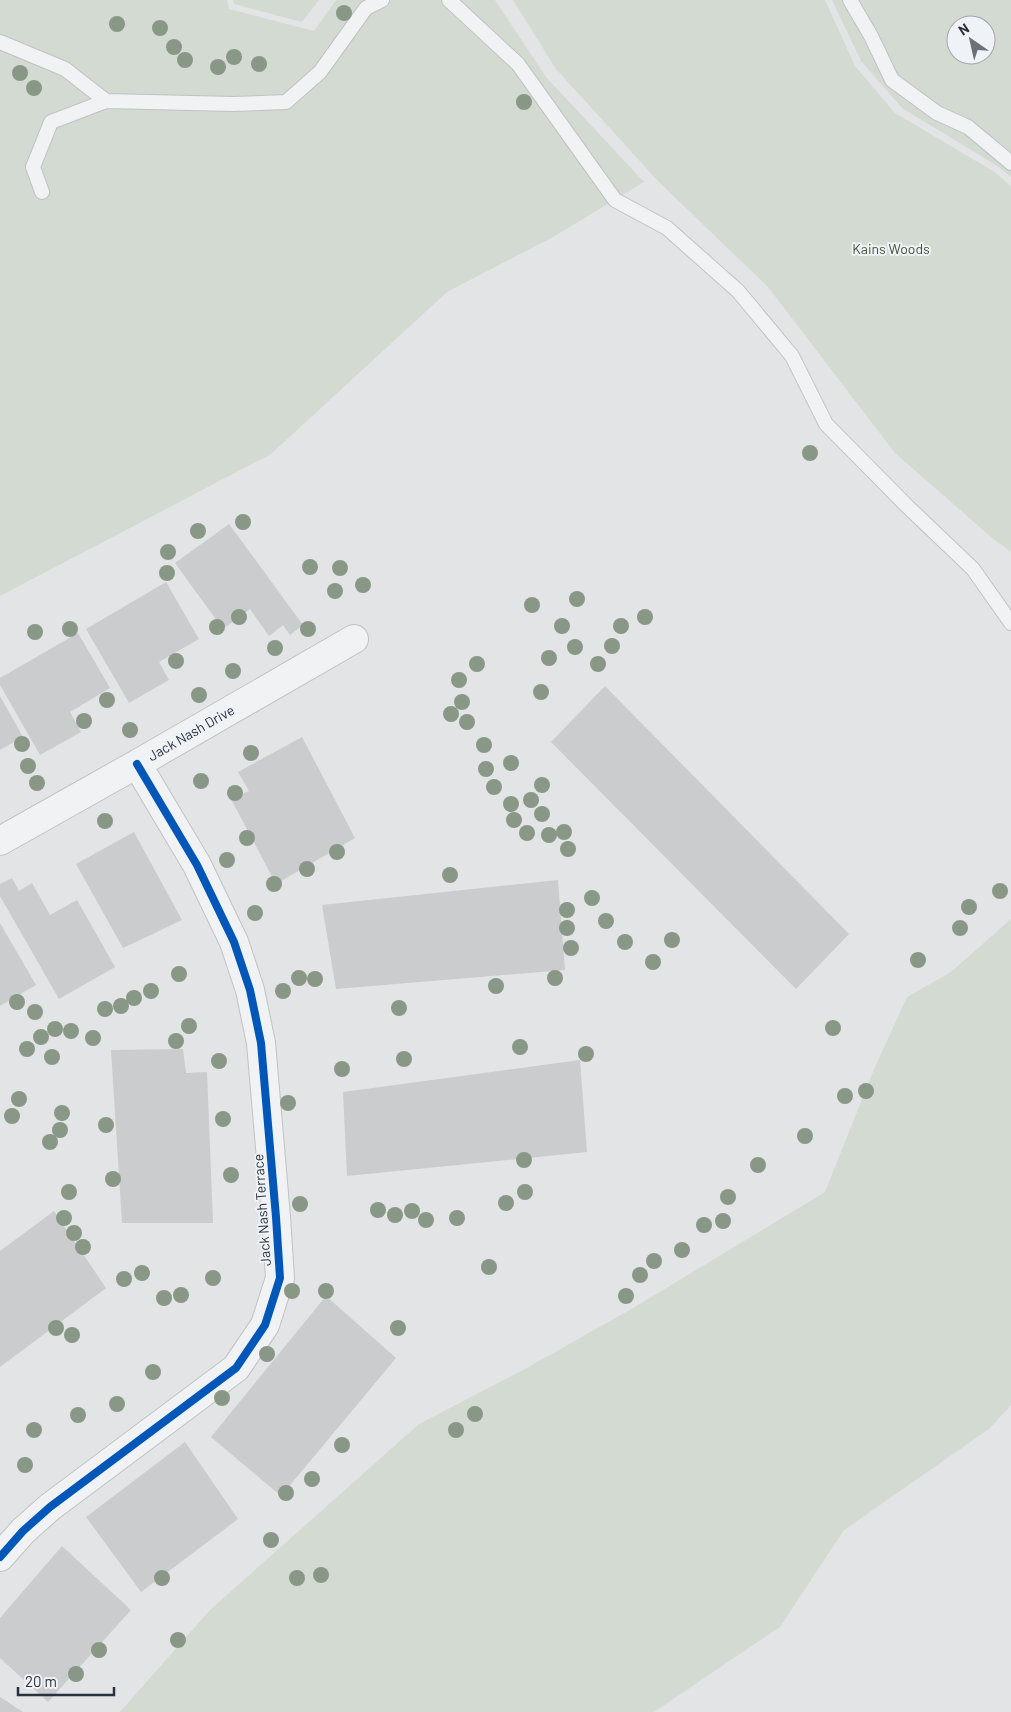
<svg xmlns="http://www.w3.org/2000/svg" width="1011" height="1712" viewBox="0 0 1011 1712" font-family="Barlow,sans-serif">
  <style>
    .green { fill: #d3dad2; fill-rule: evenodd }
    .building { fill: #caccce }
    .lines { fill: none; stroke-linecap: round; stroke-linejoin: round }
    .lane-casing { stroke: #c0c2c4; stroke-width: 16 }
    .street-casing { stroke: #c0c2c4; stroke-width: 30 }
    .lane { stroke: #f0f2f3; stroke-width: 14 }
    .street { stroke: #f0f2f3; stroke-width: 28 }
    .cycleway-casing { stroke: #eff2f6; stroke-width: 11 }
    .cycleway { stroke: #0057b8; stroke-width: 8 }
    .tree { fill: #899886 }
    .labels { text-anchor: middle; stroke-width: 4; stroke-linejoin: round; paint-order: stroke }
    .park-label { font-size: 14px; fill: #415937; stroke: #eff2f6 }
    .street-label { font-size: 14px; fill: #29333e; stroke: #eff2f6 }
  </style>
  <rect width="100%" height="100%" fill="#e2e4e6"/>
  <path class="green" d="M0 0H227L229 9 314 31 336 0H495L546 77 644 182 553 237 447 292 271 454 0 596Z
    M233 0H319L302 22 234 4Z
    M513 0H825L855 66 895 113 993 171 1011 186V552L990 536 895 453 768 287 658 181 556 69Z
    M832 0H1011V177L999 167 902 108 861 61ZM956 25H986V55H956Z
    M1011 919V1405L989 1429 844 1530 780 1627 654 1712H120L210 1610 419 1424 525 1369 635 1307 825 1192 875 1067 907 997 951 972Z"/>
  <path class="building" d="M229 524 303 625 290 635 283 625 269 636 250 609 223 629 175 563Z
    M166 582 199 639 159 662 169 680 129 703 86 629Z
    M78 633 110 688 70 712 81 732 40 755 0 685V678Z
    M605 686 849 934 796 989 551 742Z
    M0 696 23 737 0 750Z
    M302 737 355 838 276 884 231 799 249 791 238 772Z
    M134 832 182 920 123 948 76 864Z
    M12 878 19 891 32 883 50 915 77 900 115 967 59 999 0 896V884Z
    M558 880 565 970 336 989 322 905Z
    M0 923 36 985 0 1006Z
    M183 1049 186 1073 207 1072 213 1223H122L111 1050Z
    M580 1060 587 1152 347 1176 343 1092Z
    M54 1211 106 1288 0 1367V1251Z
    M326 1296 396 1358 281 1496 211 1437Z
    M185 1442 238 1519 141 1592 86 1517Z
    M62 1546 131 1610 48 1702 0 1658V1618Z
    M0 1697 23 1712H0Z"/>
  <g class="lines">
    <defs>
      <path id="lane" d="M449 0 518 64 615 200 667 228 738 291 792 356 826 424 907 506 973 569 1011 623
        M850 0 871 36 892 80 937 113 968 127 1011 163
        M0 42 65 69 106 101
        M42 192 33 167 51 122 106 101 233 104 286 102 320 72 366 8 382 0"/>
      <path id="street" d="M0 841 137 764 354 639
        M0 1557 23 1531 50 1507 236 1368 265 1325 280 1278 276 1217 261 1043 250 990 234 942 197 865 137 764"/>
    </defs>
    <use href="#lane" class="lane-casing"/>
    <use href="#street" class="street-casing"/>
    <use href="#lane" class="lane"/>
    <use href="#street" class="street"/>
    <defs>
      <path id="cycleway" d="M0 1557 23 1531 50 1507 236 1368 265 1325 280 1278 276 1217 261 1043 250 990 234 942 197 865 137 764"/>
    </defs>
    <use href="#cycleway" class="cycleway-casing"/>
    <use href="#cycleway" class="cycleway"/>
  </g>
  <g class="tree">
    <circle cx="344" cy="13" r="8"/>
    <circle cx="117" cy="24" r="8"/>
    <circle cx="160" cy="28" r="8"/>
    <circle cx="174" cy="47" r="8"/>
    <circle cx="234" cy="57" r="8"/>
    <circle cx="185" cy="60" r="8"/>
    <circle cx="259" cy="64" r="8"/>
    <circle cx="218" cy="67" r="8"/>
    <circle cx="20" cy="73" r="8"/>
    <circle cx="34" cy="88" r="8"/>
    <circle cx="524" cy="102" r="8"/>
    <circle cx="810" cy="453" r="8"/>
    <circle cx="243" cy="522" r="8"/>
    <circle cx="198" cy="531" r="8"/>
    <circle cx="168" cy="552" r="8"/>
    <circle cx="310" cy="567" r="8"/>
    <circle cx="340" cy="568" r="8"/>
    <circle cx="167" cy="573" r="8"/>
    <circle cx="363" cy="585" r="8"/>
    <circle cx="335" cy="591" r="8"/>
    <circle cx="577" cy="599" r="8"/>
    <circle cx="532" cy="605" r="8"/>
    <circle cx="239" cy="617" r="8"/>
    <circle cx="645" cy="617" r="8"/>
    <circle cx="562" cy="626" r="8"/>
    <circle cx="621" cy="626" r="8"/>
    <circle cx="217" cy="627" r="8"/>
    <circle cx="70" cy="629" r="8"/>
    <circle cx="308" cy="629" r="8"/>
    <circle cx="35" cy="632" r="8"/>
    <circle cx="612" cy="646" r="8"/>
    <circle cx="575" cy="647" r="8"/>
    <circle cx="275" cy="648" r="8"/>
    <circle cx="549" cy="658" r="8"/>
    <circle cx="176" cy="661" r="8"/>
    <circle cx="477" cy="664" r="8"/>
    <circle cx="598" cy="664" r="8"/>
    <circle cx="233" cy="671" r="8"/>
    <circle cx="459" cy="680" r="8"/>
    <circle cx="541" cy="692" r="8"/>
    <circle cx="199" cy="695" r="8"/>
    <circle cx="107" cy="700" r="8"/>
    <circle cx="462" cy="702" r="8"/>
    <circle cx="451" cy="714" r="8"/>
    <circle cx="84" cy="721" r="8"/>
    <circle cx="467" cy="722" r="8"/>
    <circle cx="130" cy="730" r="8"/>
    <circle cx="22" cy="744" r="8"/>
    <circle cx="484" cy="745" r="8"/>
    <circle cx="251" cy="753" r="8"/>
    <circle cx="511" cy="763" r="8"/>
    <circle cx="28" cy="766" r="8"/>
    <circle cx="486" cy="769" r="8"/>
    <circle cx="201" cy="781" r="8"/>
    <circle cx="37" cy="783" r="8"/>
    <circle cx="542" cy="785" r="8"/>
    <circle cx="494" cy="787" r="8"/>
    <circle cx="235" cy="793" r="8"/>
    <circle cx="531" cy="800" r="8"/>
    <circle cx="511" cy="804" r="8"/>
    <circle cx="542" cy="814" r="8"/>
    <circle cx="514" cy="820" r="8"/>
    <circle cx="105" cy="821" r="8"/>
    <circle cx="564" cy="832" r="8"/>
    <circle cx="527" cy="833" r="8"/>
    <circle cx="549" cy="835" r="8"/>
    <circle cx="247" cy="838" r="8"/>
    <circle cx="568" cy="849" r="8"/>
    <circle cx="337" cy="852" r="8"/>
    <circle cx="227" cy="860" r="8"/>
    <circle cx="307" cy="869" r="8"/>
    <circle cx="450" cy="875" r="8"/>
    <circle cx="274" cy="884" r="8"/>
    <circle cx="1000" cy="891" r="8"/>
    <circle cx="592" cy="898" r="8"/>
    <circle cx="969" cy="907" r="8"/>
    <circle cx="567" cy="910" r="8"/>
    <circle cx="255" cy="913" r="8"/>
    <circle cx="606" cy="921" r="8"/>
    <circle cx="567" cy="928" r="8"/>
    <circle cx="960" cy="928" r="8"/>
    <circle cx="672" cy="940" r="8"/>
    <circle cx="625" cy="942" r="8"/>
    <circle cx="571" cy="948" r="8"/>
    <circle cx="918" cy="960" r="8"/>
    <circle cx="653" cy="962" r="8"/>
    <circle cx="179" cy="974" r="8"/>
    <circle cx="299" cy="978" r="8"/>
    <circle cx="555" cy="978" r="8"/>
    <circle cx="315" cy="979" r="8"/>
    <circle cx="496" cy="986" r="8"/>
    <circle cx="151" cy="991" r="8"/>
    <circle cx="283" cy="991" r="8"/>
    <circle cx="134" cy="998" r="8"/>
    <circle cx="17" cy="1002" r="8"/>
    <circle cx="121" cy="1006" r="8"/>
    <circle cx="399" cy="1008" r="8"/>
    <circle cx="105" cy="1009" r="8"/>
    <circle cx="35" cy="1012" r="8"/>
    <circle cx="189" cy="1026" r="8"/>
    <circle cx="833" cy="1028" r="8"/>
    <circle cx="55" cy="1029" r="8"/>
    <circle cx="71" cy="1031" r="8"/>
    <circle cx="41" cy="1037" r="8"/>
    <circle cx="93" cy="1038" r="8"/>
    <circle cx="176" cy="1041" r="8"/>
    <circle cx="520" cy="1047" r="8"/>
    <circle cx="27" cy="1049" r="8"/>
    <circle cx="586" cy="1054" r="8"/>
    <circle cx="52" cy="1057" r="8"/>
    <circle cx="404" cy="1059" r="8"/>
    <circle cx="219" cy="1061" r="8"/>
    <circle cx="342" cy="1069" r="8"/>
    <circle cx="866" cy="1091" r="8"/>
    <circle cx="845" cy="1096" r="8"/>
    <circle cx="19" cy="1099" r="8"/>
    <circle cx="288" cy="1103" r="8"/>
    <circle cx="62" cy="1113" r="8"/>
    <circle cx="12" cy="1116" r="8"/>
    <circle cx="223" cy="1119" r="8"/>
    <circle cx="106" cy="1125" r="8"/>
    <circle cx="60" cy="1130" r="8"/>
    <circle cx="805" cy="1136" r="8"/>
    <circle cx="50" cy="1142" r="8"/>
    <circle cx="524" cy="1160" r="8"/>
    <circle cx="758" cy="1165" r="8"/>
    <circle cx="231" cy="1175" r="8"/>
    <circle cx="113" cy="1179" r="8"/>
    <circle cx="69" cy="1192" r="8"/>
    <circle cx="525" cy="1192" r="8"/>
    <circle cx="728" cy="1197" r="8"/>
    <circle cx="506" cy="1203" r="8"/>
    <circle cx="300" cy="1204" r="8"/>
    <circle cx="378" cy="1210" r="8"/>
    <circle cx="412" cy="1211" r="8"/>
    <circle cx="395" cy="1215" r="8"/>
    <circle cx="64" cy="1218" r="8"/>
    <circle cx="457" cy="1218" r="8"/>
    <circle cx="426" cy="1220" r="8"/>
    <circle cx="723" cy="1221" r="8"/>
    <circle cx="704" cy="1225" r="8"/>
    <circle cx="74" cy="1233" r="8"/>
    <circle cx="83" cy="1247" r="8"/>
    <circle cx="682" cy="1250" r="8"/>
    <circle cx="654" cy="1261" r="8"/>
    <circle cx="489" cy="1267" r="8"/>
    <circle cx="142" cy="1273" r="8"/>
    <circle cx="640" cy="1275" r="8"/>
    <circle cx="213" cy="1278" r="8"/>
    <circle cx="124" cy="1279" r="8"/>
    <circle cx="292" cy="1291" r="8"/>
    <circle cx="326" cy="1291" r="8"/>
    <circle cx="181" cy="1295" r="8"/>
    <circle cx="626" cy="1296" r="8"/>
    <circle cx="164" cy="1298" r="8"/>
    <circle cx="56" cy="1328" r="8"/>
    <circle cx="398" cy="1328" r="8"/>
    <circle cx="72" cy="1335" r="8"/>
    <circle cx="267" cy="1354" r="8"/>
    <circle cx="153" cy="1372" r="8"/>
    <circle cx="222" cy="1398" r="8"/>
    <circle cx="117" cy="1404" r="8"/>
    <circle cx="475" cy="1414" r="8"/>
    <circle cx="78" cy="1415" r="8"/>
    <circle cx="34" cy="1430" r="8"/>
    <circle cx="456" cy="1430" r="8"/>
    <circle cx="342" cy="1445" r="8"/>
    <circle cx="25" cy="1465" r="8"/>
    <circle cx="312" cy="1479" r="8"/>
    <circle cx="286" cy="1493" r="8"/>
    <circle cx="271" cy="1540" r="8"/>
    <circle cx="321" cy="1575" r="8"/>
    <circle cx="162" cy="1578" r="8"/>
    <circle cx="297" cy="1578" r="8"/>
    <circle cx="178" cy="1640" r="8"/>
    <circle cx="99" cy="1650" r="8"/>
    <circle cx="76" cy="1674" r="8"/>
  </g>
  <g class="labels">
    <g class="park-label">
      <text x="891" y="254">Kains Woods</text>
    </g>
    <g class="street-label">
      <text transform="translate(191 733) rotate(-30)" y="5">Jack Nash Drive</text>
      <text transform="translate(262 1210) rotate(-94)" y="5">Jack Nash Terrace</text>
    </g>
  </g>
  <g transform="translate(971 40) rotate(326)"><circle r="24" fill="#eff2f6" stroke="#a0a6ac"/>
  <path d="M0-4L9 19L0 12L-9 19Z" fill="#6a7179"/>
  <text y="-8" font-size="14" font-weight="bold" text-anchor="middle" fill="#29333e">N</text>
  </g>
  <path d="M18 1687v8h96v-8" fill="none" stroke="#29333e" stroke-width="2.5"/>
  <text x="25" y="1687" font-size="15" fill="#29333e" stroke="#eff2f6" stroke-width="4" paint-order="stroke">20 m</text>
</svg>
